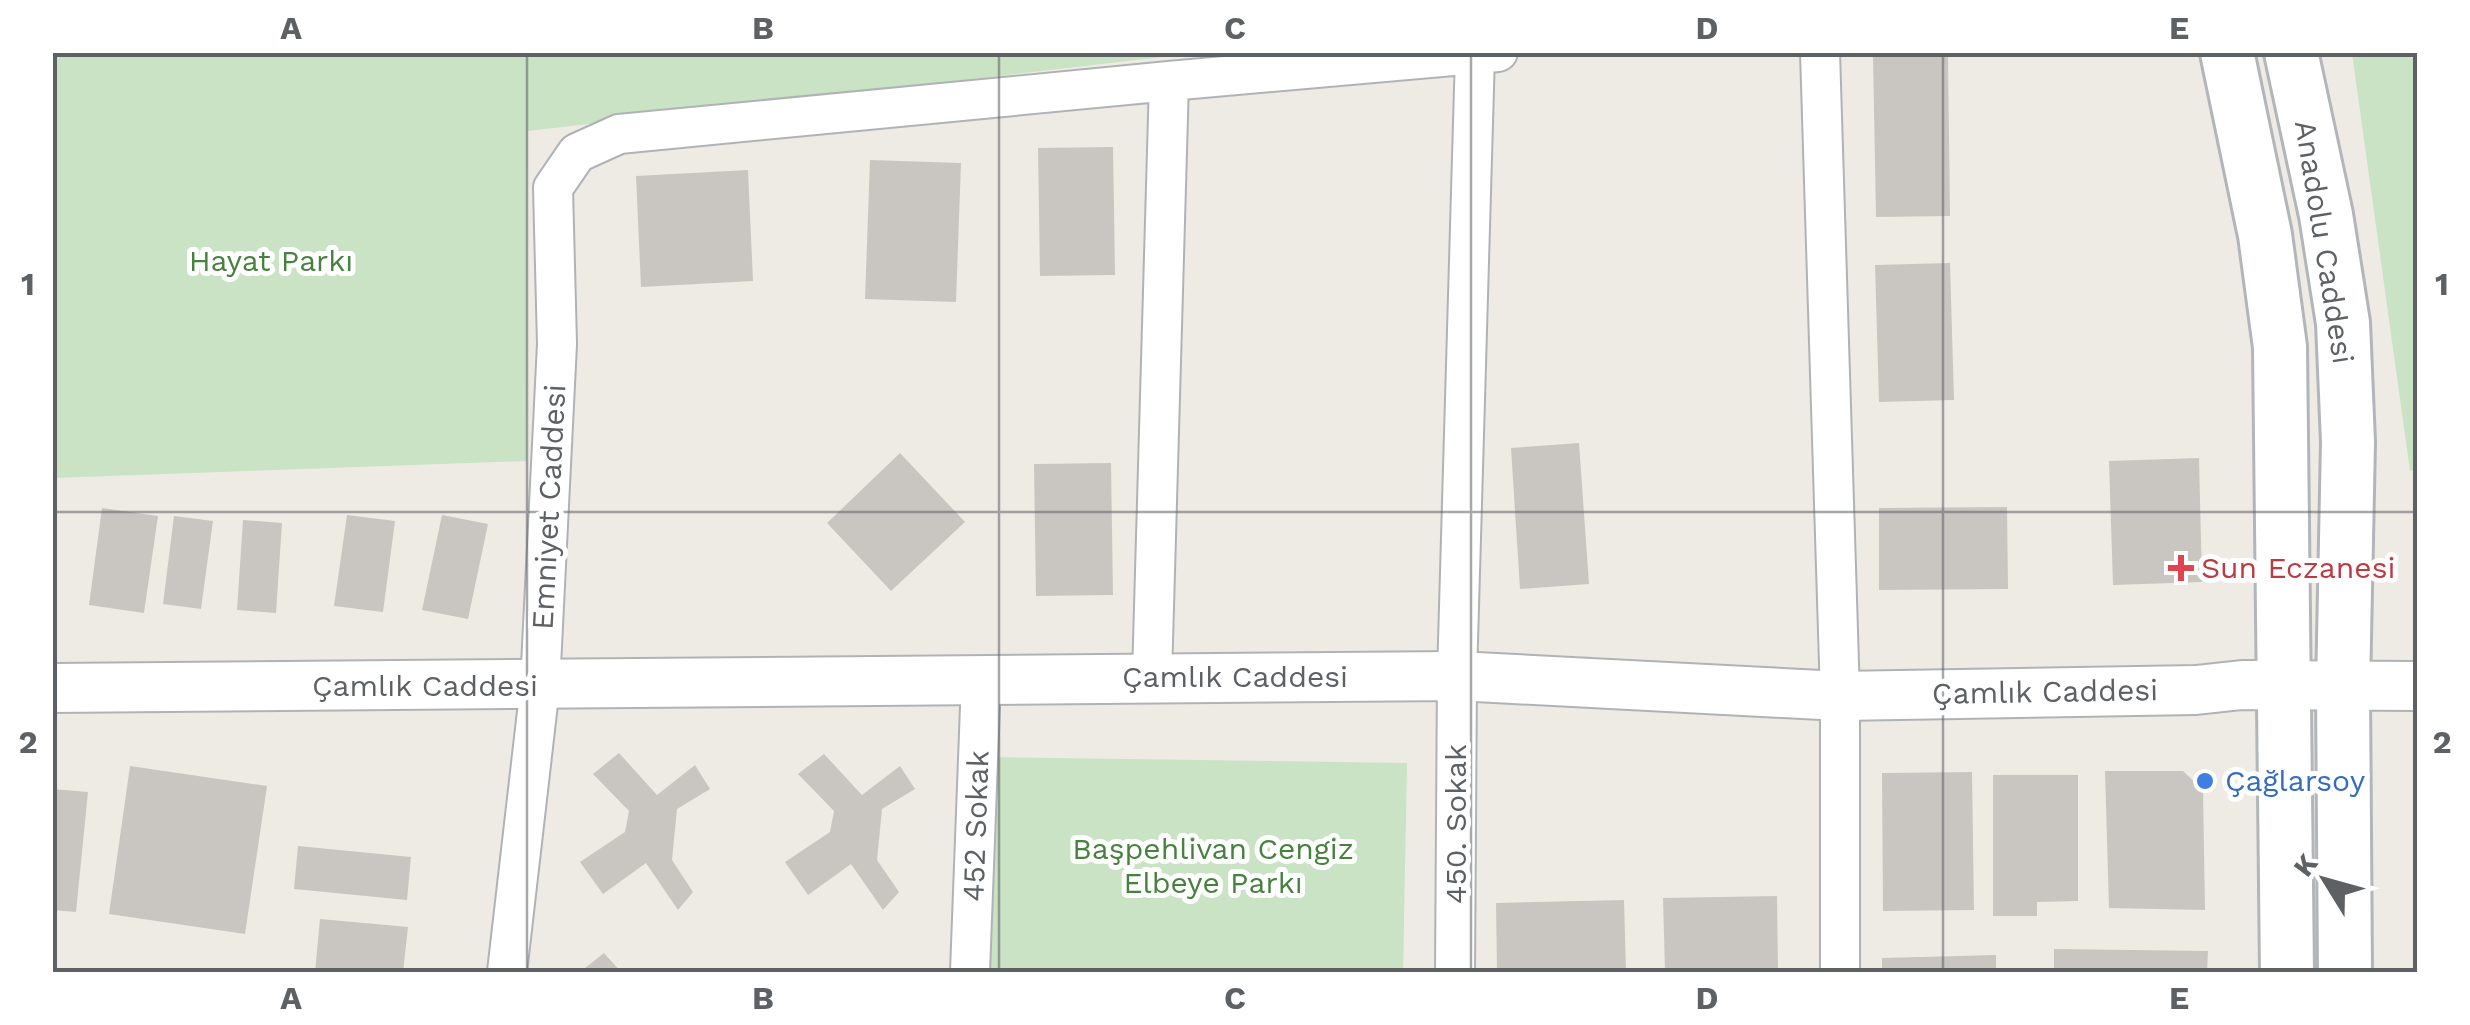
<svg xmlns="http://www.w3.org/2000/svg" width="2470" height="1025" viewBox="0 0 2470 1025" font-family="'Work Sans',sans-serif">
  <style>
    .green { fill: #c9e3c4 }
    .building { fill: #c9c6c2 }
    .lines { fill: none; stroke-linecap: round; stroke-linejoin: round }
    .minor-casing { stroke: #b0b3b6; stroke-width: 42 }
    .tertiary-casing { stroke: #b0b3b6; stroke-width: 52 }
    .secondary-casing { stroke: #b2b5b9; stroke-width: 58 }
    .minor { stroke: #fff; stroke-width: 38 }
    .tertiary { stroke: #fff; stroke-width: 48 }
    .secondary { stroke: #fff; stroke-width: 52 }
    .grid { fill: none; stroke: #5d6164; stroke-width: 2.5; stroke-opacity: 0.55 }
    .health-dot { fill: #e0444e; stroke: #fff; stroke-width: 4 }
    .shop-dot { fill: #3f7fe0; stroke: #fff; stroke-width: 4 }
    .labels { text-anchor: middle; stroke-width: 10; stroke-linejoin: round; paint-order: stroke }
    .street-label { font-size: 30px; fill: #5d6164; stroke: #fff }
    .park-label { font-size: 30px; fill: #46823e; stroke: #fff }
    .health-label { font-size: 30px; fill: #be3a42; stroke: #fff; text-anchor: start }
    .shop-label { font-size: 30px; fill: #366cbe; stroke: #fff; text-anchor: start }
    .neatline { fill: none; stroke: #5d6164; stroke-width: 4 }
    .grid-label { font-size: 32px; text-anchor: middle; font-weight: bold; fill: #5d6164 }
  </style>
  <rect width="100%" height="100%" fill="#eeebe5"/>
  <path class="green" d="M52 53H1196L528 131 527 461 53 478Z
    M2352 53H2417L2418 469 2410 471Z
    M987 757 1407 763 1403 972H983Z"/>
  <path class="building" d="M1948 56 1950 216 1876 217 1873 57Z
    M1113 147 1115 275 1040 276 1038 148Z
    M870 160 961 163 956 302 865 299Z
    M748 170 753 281 641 287 636 176Z
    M1950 263 1954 400 1879 402 1875 265Z
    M1579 443 1589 584 1520 589 1511 448Z
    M900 453 965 522 891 591 827 523Z
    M2199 458 2202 582 2113 585 2109 461Z
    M1111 463 1113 595 1036 596 1034 464Z
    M2007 507 2008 589 1879 590V508Z
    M102 508 158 516 144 613 89 605Z
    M347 515 395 521 383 612 334 606Z
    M442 515 488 524 468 619 422 610Z
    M174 516 213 521 201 609 163 604Z
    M243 520 282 523 276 613 237 610Z
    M619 753 657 795 695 765 710 789 677 809 672 860 693 892 678 910 646 863 603 894 580 862 625 832 629 811 593 774Z
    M824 754 862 795 900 766 915 789 882 809 877 860 899 892 883 910 851 864 808 895 785 862 830 832 834 811 798 774Z
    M130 766 267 786 245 934 109 914Z
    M2105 771H2183L2203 790 2205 910 2109 908Z
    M1972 772 1974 910 1883 911 1882 773Z
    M1993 775H2078V901L2037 902V916H1993Z
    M52 789 88 792 76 912 52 910Z
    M298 846 411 857 407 900 294 889Z
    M1777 896 1778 972H1665L1663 898Z
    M1624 900 1626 972H1497L1496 903Z
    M320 919 408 927 403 972H315Z
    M2054 949 2208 951 2207 972H2054Z
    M604 953 621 972H580Z
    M1996 955V972H1882V958Z"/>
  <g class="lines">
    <defs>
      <path id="minor" d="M1820 52 1840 696V972
        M1152 677 1169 81
        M507 972 540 686 557 344 553 188 577 153 619 134 1169 81 1498 52
        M970 972 981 680
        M1455 972 1457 676 1475 54"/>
      <path id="tertiary" d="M52 688 1457 676 1840 696 2196 690 2242 685 2418 686"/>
      <path id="secondary" d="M2227 52 2265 235 2280 347 2287 972
        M2291 52 2326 215 2343 323 2348 442 2343 688 2345 972"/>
    </defs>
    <use href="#minor" class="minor-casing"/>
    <use href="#tertiary" class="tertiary-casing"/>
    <use href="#secondary" class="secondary-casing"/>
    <use href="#minor" class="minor"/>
    <use href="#tertiary" class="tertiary"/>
    <use href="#secondary" class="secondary"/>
  </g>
  <path class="grid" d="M527 52V972M999 52V972M1471 52V972M1943 52V972M52 512H2418"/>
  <path class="health-dot" d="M2176 553h10v10h10v10h-10v10h-10v-10h-10v-10h10z"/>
  <circle class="shop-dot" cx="2205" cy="781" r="10"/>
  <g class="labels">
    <g class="street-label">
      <text transform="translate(2324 242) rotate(81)" y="10">Anadolu Caddesi</text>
      <text transform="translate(549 507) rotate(-87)" y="10">Emniyet Caddesi</text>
      <text x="1235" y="687">Çamlık Caddesi</text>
      <text x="425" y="696">Çamlık Caddesi</text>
      <text transform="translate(2045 692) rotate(-1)" y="10">Çamlık Caddesi</text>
      <text transform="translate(1456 824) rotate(-90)" y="10">450. Sokak</text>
      <text transform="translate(976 826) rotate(-88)" y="10">452 Sokak</text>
    </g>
    <g class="park-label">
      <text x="271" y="271">Hayat Parkı</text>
      <text x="1213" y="859">Başpehlivan Cengiz<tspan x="1213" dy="34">Elbeye Parkı</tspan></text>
    </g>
    <g class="health-label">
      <text x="2201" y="578">Sun Eczanesi</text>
    </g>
    <g class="shop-label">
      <text x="2225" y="791">Çağlarsoy</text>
    </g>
  </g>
  <rect width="2470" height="1025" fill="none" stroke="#ffffff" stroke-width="110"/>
  <g transform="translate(2325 880) rotate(307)" stroke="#ffffff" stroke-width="8" paint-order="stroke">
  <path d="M0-8L18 38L0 25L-18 38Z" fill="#5d6164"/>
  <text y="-15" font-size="28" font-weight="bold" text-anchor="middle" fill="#5d6164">K</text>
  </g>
  <rect x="55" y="55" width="2360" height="915" class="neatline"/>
  <g class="grid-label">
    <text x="291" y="39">A</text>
    <text x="763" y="39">B</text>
    <text x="1235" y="39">C</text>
    <text x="1707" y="39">D</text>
    <text x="2179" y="39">E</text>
    <text x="28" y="295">1</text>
    <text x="2442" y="295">1</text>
    <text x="28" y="753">2</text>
    <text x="2442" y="753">2</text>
    <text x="291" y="1009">A</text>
    <text x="763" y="1009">B</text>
    <text x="1235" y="1009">C</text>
    <text x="1707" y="1009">D</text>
    <text x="2179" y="1009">E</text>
  </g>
</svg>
